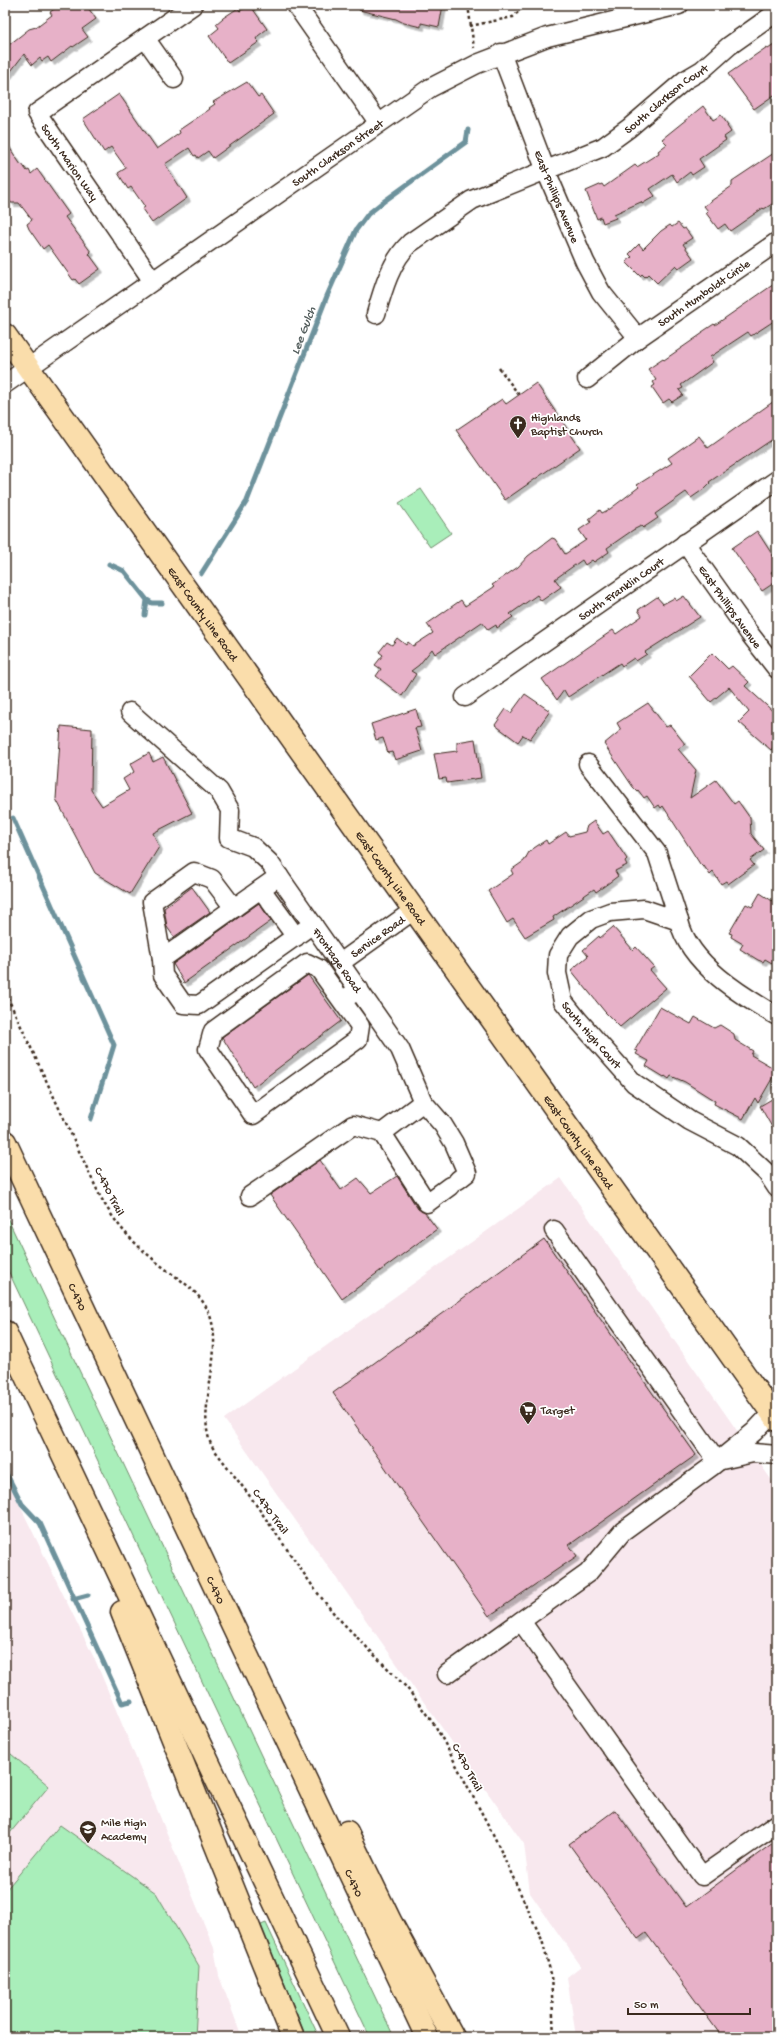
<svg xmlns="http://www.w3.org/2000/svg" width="782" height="2042" viewBox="0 0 782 2042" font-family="'Gochi Hand',sans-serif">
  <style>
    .built { fill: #f8e8ee }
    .green { fill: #a9eeba; stroke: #728c6c }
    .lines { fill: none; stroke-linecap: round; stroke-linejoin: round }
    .stream { stroke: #6d929c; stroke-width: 5 }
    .building { fill: #e7b1c8; stroke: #3b2a1e; filter: url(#shadow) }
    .minor-casing { stroke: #3b2a1e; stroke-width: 21 }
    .major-casing { stroke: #3b2a1e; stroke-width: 25 }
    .highway-casing { stroke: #3b2a1e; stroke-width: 25 }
    .path { stroke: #3b2a1e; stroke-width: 2.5; stroke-dasharray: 3 3; stroke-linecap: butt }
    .minor { stroke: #fff; stroke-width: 18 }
    .major { stroke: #faddab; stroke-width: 22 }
    .highway { stroke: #faddab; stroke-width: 22 }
    .labels { text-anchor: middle; stroke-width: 3.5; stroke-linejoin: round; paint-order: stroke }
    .street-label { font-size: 12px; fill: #3b2a1e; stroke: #fff }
    .poi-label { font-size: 12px; fill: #3b2a1e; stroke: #fff; text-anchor: start }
    .water-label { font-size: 13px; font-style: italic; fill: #545e5d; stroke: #fff }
  </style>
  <defs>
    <filter id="shadow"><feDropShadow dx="3.5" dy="3.5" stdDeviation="0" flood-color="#0004"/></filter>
  </defs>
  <rect width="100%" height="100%" fill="#fff"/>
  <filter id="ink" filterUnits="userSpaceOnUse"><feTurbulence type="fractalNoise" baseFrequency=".025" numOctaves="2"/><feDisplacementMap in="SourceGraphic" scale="8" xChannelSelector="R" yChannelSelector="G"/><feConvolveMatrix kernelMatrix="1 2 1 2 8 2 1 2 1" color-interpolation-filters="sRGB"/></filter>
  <g filter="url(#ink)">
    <path class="built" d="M561 1178 777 1488V2037H576L567 1977 581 1966 530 1893 524 1844 224 1419Z
      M5 1475 96 1662 129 1741 214 1948 219 1976 242 2037H5Z"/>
    <path class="green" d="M421 489 451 533 430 547 399 503Z
      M5 1213 394 2037H370L5 1264Z
      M5 1749 49 1786 5 1839Z
      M60 1825 156 1893 199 1966 195 2037H5V1891Z
      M266 1923 319 2037H306L261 1925Z"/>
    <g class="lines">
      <path class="stream" d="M109 564 124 571 147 600 152 603H162
        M201 574 247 501 327 296 356 230 368 214 383 202 466 142 468 130
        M145 615 147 600
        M13 818 114 1045 91 1119
        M5 1471 22 1504 40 1523 122 1703 131 1701
        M73 1599 88 1595"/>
    </g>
    <path class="building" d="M60 5H86L96 19 82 29 88 37 73 47 72 46 51 62 48 57 42 61 40 58 32 65 24 54 5 79V48L29 29 36 27 52 15 50 12Z
      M250 5 267 29 258 36 256 39 259 42 228 63 209 36 219 28 216 24 223 18 238 8 240 11Z
      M360 5H443L439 27 421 23V27L404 23 396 19 359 10Z
      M777 43V93L754 109 728 74 767 47 768 49Z
      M247 82 258 97 261 95 274 114 213 158 208 151 198 158 196 155 194 156 189 148 165 164 187 198 152 223 142 209 145 207 131 187 128 189 118 173 126 168 111 147 104 152 83 119 119 94 157 149 180 133 179 130 210 109 209 108 215 104 213 102Z
      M703 106 713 120 721 115 728 125 727 126 731 132 724 137 726 140 699 159 704 167 692 175 690 172 677 182 672 174 650 189 655 196 642 204 641 202 614 214 616 218 603 223 601 217 597 219 586 191 602 184 604 187 635 165 637 167 659 153 658 151 667 144 662 139Z
      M5 141 21 165 22 164 27 171 29 170 31 174 37 169 69 214 65 217 91 252 89 254 100 269 79 284 75 279 73 280 48 245 43 249 29 229 27 224 32 220 19 203H11L5 194Z
      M777 151V201L764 209 763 208 730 231 725 224 718 229 706 213 708 211 704 206 732 186V181Z
      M678 223 683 229 685 228 692 238 683 244 693 258 679 268 676 265 657 283 648 274 645 277 642 274 640 276 626 262 632 257 629 254 639 244 643 249 661 231 670 225 672 227Z
      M777 282V319L751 336 748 332 710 357 713 362 681 385 683 388 679 390 683 395 672 402 669 399 663 403 652 387 655 385 653 382 656 380 648 369 663 359 664 360 703 333 702 332 714 324 715 325Z
      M536 383 580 448 505 500 456 430 502 399 506 404Z
      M777 399V429L773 432 776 437 709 482 710 483 704 489 691 498 686 492 655 514 658 518 643 528 641 526 633 530 607 548 609 552 594 562 592 560 585 565 582 560 555 579 561 587 541 601 537 595 510 614 513 617 497 628 496 625 488 630 482 622 435 654 432 649 419 665 411 671 416 674 402 696 376 676 381 669 375 665 383 655 379 652 387 642 392 645 397 638 406 645 408 642 413 646 433 633 427 624 461 600 465 606 494 587 492 585 518 567 528 556 552 538 555 539 565 554 586 540 579 530 591 522 589 519 600 510 602 513 610 509 639 487 637 485 672 463 668 458 699 436 708 448Z
      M757 531 777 562V568L771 572 777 581 762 591 732 548Z
      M684 596 700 617 645 652 647 654 636 661 634 658 622 666 620 663 568 697 564 690 557 700 542 679 613 630 616 634 642 616 638 610 657 597 663 604 674 598 676 601Z
      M712 653 728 669 732 666 749 682 745 686 777 715V743L771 750 739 722 749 712 729 687 711 702 689 676Z
      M525 694 550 711 530 739 523 735 518 742 495 725 506 709 511 713Z
      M648 703 666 727 670 725 685 744 678 749 696 770 690 798 716 780 734 804 738 801 750 818 751 834 764 850 750 860 754 865 728 884 726 881 721 884 713 872 710 875 704 866 703 867 700 864 663 806 661 808 659 805 655 808 647 796 644 798 638 790 637 791 633 787 604 744 621 730 617 723Z
      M416 709 421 727 415 728 422 751 395 760 392 752 388 753 383 738 376 740 371 724Z
      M61 726 92 729 91 790 102 806 129 790 123 779 134 772 130 764 149 753 153 762 163 757 192 813 153 833 159 847 130 894 95 873 56 799Z
      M475 739 481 778 447 783 446 778 439 779 434 754 457 751V742Z
      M594 821 603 834 608 831 627 859 625 861 627 865 615 871 618 876 610 882 596 892 594 889 553 917 554 920 525 937 513 919 507 923 488 891 513 874 511 870 524 861 529 852 534 848 546 840 548 844 566 832 569 836 585 832 587 826Z
      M192 887 210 912 174 937 167 927 164 908Z
      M760 893 777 904V966L765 959 763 962 758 960 740 949 743 944 731 937 732 934 729 933 746 904 752 907Z
      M259 903 271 921 184 983 173 964Z
      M613 927 633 950 636 947 654 967 650 970 666 988 620 1027 605 1012 571 970 588 956 583 950 599 936 600 938Z
      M308 975 341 1021 253 1087 222 1037Z
      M660 1007 691 1024 695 1017 714 1028 720 1025 734 1034 735 1040 753 1051 751 1055 777 1070 758 1103 755 1098 743 1119 714 1104 715 1101 685 1082 671 1076 669 1079 665 1076 664 1077 646 1066 649 1061 636 1054 638 1051 635 1050Z
      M777 1096V1136L760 1106Z
      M320 1160 341 1190 358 1178 371 1193 397 1176 418 1209 425 1213 437 1229 342 1299 270 1195Z
      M544 1239 696 1455 569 1545 577 1556 489 1616 333 1393Z
      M615 1810 686 1907 777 1840V2037H722L646 1933 638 1939 569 1844Z"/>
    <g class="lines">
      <defs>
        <g id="minor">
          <path d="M296 5 378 122"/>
          <path d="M145 38 174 79"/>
          <path id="s1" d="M501 53 546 171 585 262 601 292 638 338 777 242"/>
          <path d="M152 280 37 113 193 5"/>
          <path id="s2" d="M376 314C383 289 391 261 410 243L472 200 603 147 629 128 685 80 702 70 729 46 777 12"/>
          <path d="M587 379 638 338"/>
          <path id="s3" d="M5 384 430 88 477 64 547 37 679 5"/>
          <path id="s4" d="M685 543 749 633 777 669"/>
          <path id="s5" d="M465 697 777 480"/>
          <path id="s6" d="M130 712 219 791 230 810 229 838 253 847 269 862 400 1049 423 1102 443 1125 454 1143 467 1173 458 1180"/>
          <path d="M588 764 657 853 679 921"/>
          <path d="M279 876 162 959 163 975 183 1004 199 1005 313 924"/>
          <path d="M261 889 296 937"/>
          <path d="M162 959 152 902 194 872 212 879 234 908"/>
          <path id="s7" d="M340 963 414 910"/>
          <path d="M342 1001 360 1026 358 1039 253 1115 208 1049 213 1031 307 963 319 969 342 1001 359 989"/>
          <path id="s8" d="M777 1016C742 996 689 964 679 921L644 909 610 912 591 919 570 936 558 955 557 973 563 1001 579 1021 634 1083 690 1121 738 1146 767 1173 777 1188"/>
          <path d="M382 1133 423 1102"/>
          <path d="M250 1196 353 1125 382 1133 427 1203 450 1186"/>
          <path d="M554 1230 717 1461 753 1453 777 1455"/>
          <path d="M521 1621 702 1876 777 1824"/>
          <path d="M447 1674 588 1573 623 1531 711 1467 754 1432 772 1413"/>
        </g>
        <g id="major">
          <path id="s9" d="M5 335 777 1420"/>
        </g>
        <g id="highway">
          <path id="s10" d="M5 1142 427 2037"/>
          <path d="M5 1332 338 2037"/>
          <path d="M122 1612 293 2037"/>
          <path d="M347 1832 390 1921 453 2037"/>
        </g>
      </defs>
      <use href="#minor" class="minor-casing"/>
      <use href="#major" class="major-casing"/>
      <use href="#highway" class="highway-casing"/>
      <path class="path" d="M468 5 474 48
        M470 26 513 17 525 5
        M499 368 519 395
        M5 992 99 1194C114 1222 129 1239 153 1259 173 1277 198 1287 209 1313 226 1354 193 1414 213 1448L252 1499 316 1591 336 1616 407 1688 436 1727 494 1836 542 1940 551 1974 554 2037"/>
      <use href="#minor" class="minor"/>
      <use href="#major" class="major"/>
      <use href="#highway" class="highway"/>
    </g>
  </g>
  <defs>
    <symbol id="church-pin" viewBox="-11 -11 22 30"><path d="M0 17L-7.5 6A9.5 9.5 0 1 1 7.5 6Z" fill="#3b2a1e" stroke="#fff"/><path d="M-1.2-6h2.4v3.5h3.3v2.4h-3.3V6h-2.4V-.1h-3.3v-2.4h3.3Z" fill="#fff"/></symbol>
    <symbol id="supermarket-pin" viewBox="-11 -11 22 30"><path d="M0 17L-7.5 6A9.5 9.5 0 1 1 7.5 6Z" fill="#3b2a1e" stroke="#fff"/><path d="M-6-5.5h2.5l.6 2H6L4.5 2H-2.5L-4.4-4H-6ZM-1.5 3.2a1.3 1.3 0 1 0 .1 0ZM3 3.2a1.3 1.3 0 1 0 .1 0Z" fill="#fff"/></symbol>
    <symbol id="school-pin" viewBox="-11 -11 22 30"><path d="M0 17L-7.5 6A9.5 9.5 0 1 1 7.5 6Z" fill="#3b2a1e" stroke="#fff"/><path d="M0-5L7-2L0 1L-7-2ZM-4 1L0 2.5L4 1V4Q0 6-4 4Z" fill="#fff"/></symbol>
  </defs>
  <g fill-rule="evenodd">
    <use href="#church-pin" x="508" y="414" width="20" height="27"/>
    <use href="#supermarket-pin" x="518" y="1400" width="20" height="27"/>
    <use href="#school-pin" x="78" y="1819" width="20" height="27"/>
  </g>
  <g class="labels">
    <g class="street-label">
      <text dy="4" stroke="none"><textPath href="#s2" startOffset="376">South Clarkson Court</textPath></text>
      <text dy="4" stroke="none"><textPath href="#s3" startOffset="405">South Clarkson Street</textPath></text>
      <text transform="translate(70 162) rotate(55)" y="4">South Marion Way</text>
      <text dy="4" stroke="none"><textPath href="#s1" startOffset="154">East Phillips Avenue</textPath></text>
      <text dy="4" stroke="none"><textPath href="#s1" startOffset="398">South Humboldt Circle</textPath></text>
      <text dy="4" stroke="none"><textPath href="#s5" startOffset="190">South Franklin Court</textPath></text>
      <text dy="4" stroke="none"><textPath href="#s4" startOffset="78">East Phillips Avenue</textPath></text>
      <text dy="4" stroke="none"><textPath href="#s9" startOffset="342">East County Line Road</textPath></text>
      <text dy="4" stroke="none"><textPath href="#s9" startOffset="666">East County Line Road</textPath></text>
      <text dy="4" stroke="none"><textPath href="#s7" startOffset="46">Service Road</textPath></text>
      <text dy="4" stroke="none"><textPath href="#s6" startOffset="336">Frontage Road</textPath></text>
      <text dy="4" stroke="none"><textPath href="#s8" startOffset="372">South High Court</textPath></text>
      <text dy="4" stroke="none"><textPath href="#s9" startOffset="990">East County Line Road</textPath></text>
      <text transform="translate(110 1191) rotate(63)" y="4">C-470 Trail</text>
      <text dy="4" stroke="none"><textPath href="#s10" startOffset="171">C-470</textPath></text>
      <text transform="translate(271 1511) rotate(54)" y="4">C-470 Trail</text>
      <text dy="4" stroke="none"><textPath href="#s10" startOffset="495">C-470</textPath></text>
      <text transform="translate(468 1767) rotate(62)" y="4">C-470 Trail</text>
      <text dy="4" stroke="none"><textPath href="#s10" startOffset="819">C-470</textPath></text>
    </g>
    <g class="poi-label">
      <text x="531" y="421">Highlands<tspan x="531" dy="14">Baptist Church</tspan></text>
      <text x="541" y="1414">Target</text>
      <text x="101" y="1826">Mile High<tspan x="101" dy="14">Academy</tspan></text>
    </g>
    <g class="water-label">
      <text transform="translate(302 330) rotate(-69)" y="5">Lee Gulch</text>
    </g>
  </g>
  <rect width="782" height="2042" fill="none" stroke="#fff" stroke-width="20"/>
  <rect x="10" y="10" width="762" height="2022" fill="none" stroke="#3b2a1e" stroke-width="1.5" filter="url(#ink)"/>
  <path d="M628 2008v6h122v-6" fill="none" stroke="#3b2a1e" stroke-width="2"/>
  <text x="634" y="2008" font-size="12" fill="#3b2a1e" stroke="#ffffff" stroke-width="3" paint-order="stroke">50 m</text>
</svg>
